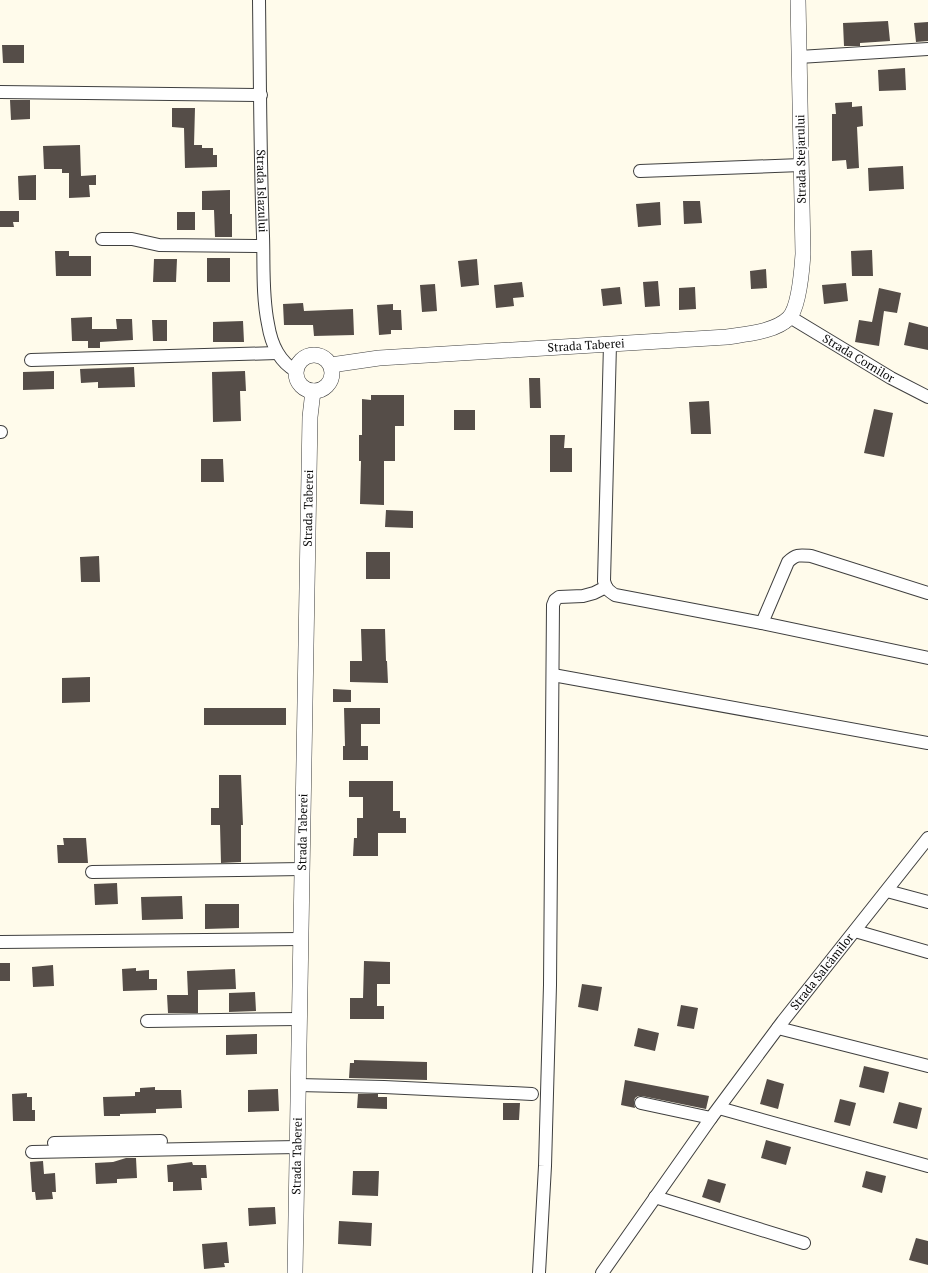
<svg xmlns="http://www.w3.org/2000/svg" width="928" height="1273" viewBox="0 0 928 1273" font-family="'PT Serif',serif">
  <style>
    .building { fill: #554d48 }
    .lines { fill: none; stroke-linecap: round; stroke-linejoin: round }
    .minor-casing { stroke: #3f3f3f; stroke-width: 14 }
    .tertiary-casing { stroke: #3f3f3f; stroke-width: 16 }
    .minor { stroke: #fff; stroke-width: 12 }
    .tertiary { stroke: #fff; stroke-width: 15 }
    .labels { text-anchor: middle; stroke-width: 4; stroke-linejoin: round; paint-order: stroke }
    .street-label { font-size: 12px; fill: #0c0c0c; stroke: #fff }
  </style>
  <rect width="100%" height="100%" fill="#fffbeb"/>
  <path class="building" d="M888 21 890 41 860 43V46H844L843 23Z
    M928 22V41L916 42 914 23Z
    M2 45H24V63H3Z
    M905 68 906 90 879 91 878 70Z
    M10 100H30V119L11 120Z
    M852 102V107L862 106 863 126 857 127 859 168 847 169 846 160 832 161V114H836L835 103Z
    M172 108H195L194 145H202V148H213V155H217V167L185 168 184 128 172 127Z
    M80 145 81 176 96 175V185H89L90 197 69 198V173H62V169H44L43 146Z
    M903 166 904 189 869 191 868 168Z
    M36 175V200H19L18 176Z
    M230 190V214H232V237H215L214 210H202V191Z
    M683 201H700L702 223 684 224Z
    M660 202 661 225 638 227 636 204Z
    M0 211H19V222H13L14 227H0Z
    M177 212H195V230H177Z
    M872 250 873 276H852L851 251Z
    M55 251H69V256H91V276H56Z
    M207 258H230V282H207Z
    M154 259H177L176 282H153Z
    M477 259 479 285 461 287 458 261Z
    M766 269 767 288 751 289 750 271Z
    M658 281 660 306 645 307 643 282Z
    M522 282 524 297 513 298 514 306 496 308 494 285Z
    M846 283 848 301 824 304 822 285Z
    M435 284 437 311 422 312 420 285Z
    M620 287 622 304 603 306 601 289Z
    M695 287 696 309 679 310V288Z
    M879 288 901 293 897 313 884 311 879 346 855 342 859 320 872 322Z
    M303 303 304 311 353 309 354 335 314 336 313 325H284L283 304Z
    M393 304V310H401L402 330H391V334L379 335 377 305Z
    M92 317V329H117L116 319H132L133 340 100 342V348H88V341H72L71 318Z
    M152 320H167V341H153Z
    M243 321 244 342H213V322Z
    M909 322 928 327V350L904 345Z
    M134 367 135 387 98 388V382L81 383 80 369Z
    M54 371V389L23 390V372Z
    M245 371 246 391H240L241 421 213 422 212 372Z
    M529 378H540L541 408H530Z
    M371 395H404V426H395V461H384V505L360 504 361 461H359V435H362V399L371 400Z
    M709 401 711 434H691L689 402Z
    M874 409 893 413 884 457 864 453Z
    M454 410H475V430H454Z
    M550 435H565L564 448H572V472H550Z
    M201 459H223L224 482H201Z
    M386 510 413 511V528L385 527Z
    M366 552H390V579H366Z
    M99 556 100 582H81L80 557Z
    M361 629H385L386 661H387L388 683 350 682V661H362Z
    M90 677V702L62 703V678Z
    M333 689 351 690V702H333Z
    M204 708H286V725H204Z
    M344 708H380V724H361V746H368V760H343V746H345Z
    M219 775H241L243 825H241V862L221 863 220 825H211V808H219Z
    M349 781H393V811H400V818H406V833H378V856H353L354 838H357V818H363V797H349Z
    M63 838H86L88 863H58L57 845H64Z
    M117 883 118 904 95 905 94 884Z
    M182 896 183 919 142 920 141 897Z
    M205 904H239V928L205 929Z
    M364 961 390 962V984H377V1006H384V1019H350V998H363Z
    M0 963H10V981H0Z
    M53 965 54 986 33 987 32 967Z
    M136 968V971L149 970V979H157V990L123 991 122 969Z
    M235 969 236 989 198 990V1013H168L167 995H188L187 971Z
    M582 984 602 987 598 1011 578 1007Z
    M255 992 256 1011 229 1012V993Z
    M681 1005 698 1008 694 1029 677 1026Z
    M638 1028 659 1033 655 1051 634 1046Z
    M257 1034V1054L226 1055V1035Z
    M354 1060 427 1062V1080L349 1078 350 1063H354Z
    M864 1066 889 1072 884 1093 859 1087Z
    M767 1079 784 1084 778 1109 760 1104Z
    M625 1080 709 1096 706 1109 642 1096H638L635 1098 634 1102 635 1108 621 1105Z
    M155 1087V1090H181L182 1108 156 1109V1113L120 1114V1116H104L103 1097 135 1096V1092H140V1088Z
    M278 1089 279 1111 248 1112V1090Z
    M27 1093V1097H32V1110H35V1121H13L12 1094Z
    M358 1094H378V1097H387V1109L357 1108Z
    M840 1099 856 1103 850 1126 834 1122Z
    M899 1102 922 1108 917 1129 893 1123Z
    M503 1103H520L519 1120H503Z
    M766 1140 791 1147 786 1165 761 1158Z
    M126 1158H136L137 1178 117 1179V1183L96 1184 95 1163 113 1162Z
    M43 1161 44 1174 55 1173 56 1192H52L53 1199 36 1200 35 1192H32L30 1162Z
    M192 1162 193 1165H206L207 1178H201L202 1190 173 1191V1182H168L167 1165Z
    M353 1171H379L378 1196 352 1195Z
    M866 1171 886 1176 882 1193 862 1187Z
    M708 1179 726 1184 720 1203 702 1197Z
    M275 1207 276 1224 249 1226 248 1208Z
    M339 1221 372 1223 371 1246 338 1244Z
    M916 1238 928 1241V1265L909 1260Z
    M227 1242 229 1263H224L225 1267 204 1269 202 1244Z"/>
  <g class="lines">
    <defs>
      <g id="minor">
        <path id="s1" d="M259 0C260 79 260 157 263 236 264 265 262 295 268 324 271 343 278 361 296 371"/>
        <path d="M799 57 928 49"/>
        <path d="M0 92 261 95"/>
        <path d="M640 171 801 165"/>
        <path d="M102 239H132L159 245 263 246"/>
        <path id="s2" d="M790 317 891 378 928 397"/>
        <path d="M610 344 604 581C606 589 609 591 615 595L762 623 928 658"/>
        <path d="M31 360 277 353"/>
        <path d="M0 432H1"/>
        <path d="M762 623 788 562C796 554 800 555 811 556L928 593"/>
        <path d="M553 675 928 743"/>
        <path d="M92 872 302 869"/>
        <path d="M887 891 928 902"/>
        <path d="M855 931 928 952"/>
        <path d="M0 942 300 939"/>
        <path d="M147 1021 299 1019"/>
        <path d="M778 1028 928 1066"/>
        <path d="M298 1085 384 1087 532 1094"/>
        <path d="M641 1103 711 1118"/>
        <path d="M719 1108 928 1166"/>
        <path d="M54 1143 161 1141"/>
        <path d="M32 1152 298 1147"/>
        <path d="M655 1197 804 1243"/>
        <path d="M539 1273 545 1166 550 985 553 605 555 600 559 597 583 596 594 593 606 587"/>
        <path id="s3" d="M602 1273 711 1118 783 1021 928 838"/>
      </g>
      <g id="tertiary">
        <circle cx="314" cy="373" r="18"/>
        <path id="s4" d="M331 365 379 358 727 337C746 334 775 332 789 318 799 307 802 269 803 254L798 0"/>
        <path id="s5" d="M295 1273 310 417 313 391"/>
      </g>
    </defs>
    <use href="#minor" class="minor-casing"/>
    <use href="#tertiary" class="tertiary-casing"/>
    <use href="#minor" class="minor"/>
    <use href="#tertiary" class="tertiary"/>
  </g>
  <g class="labels">
    <g class="street-label">
      <text transform="translate(801 159) rotate(-91)" y="4">Strada Stejarului</text>
      <text dy="4" stroke="none"><textPath href="#s1" startOffset="191">Strada Islazului</textPath></text>
      <text dy="4" stroke="none"><textPath href="#s4" startOffset="256">Strada Taberei</textPath></text>
      <text dy="4" stroke="none"><textPath href="#s2" startOffset="80">Strada Cornilor</textPath></text>
      <text dy="4" stroke="none"><textPath href="#s5" startOffset="765">Strada Taberei</textPath></text>
      <text dy="4" stroke="none"><textPath href="#s5" startOffset="441">Strada Taberei</textPath></text>
      <text dy="4" stroke="none"><textPath href="#s3" startOffset="373">Strada Salcâmilor</textPath></text>
      <text dy="4" stroke="none"><textPath href="#s5" startOffset="117">Strada Taberei</textPath></text>
    </g>
  </g>
</svg>
